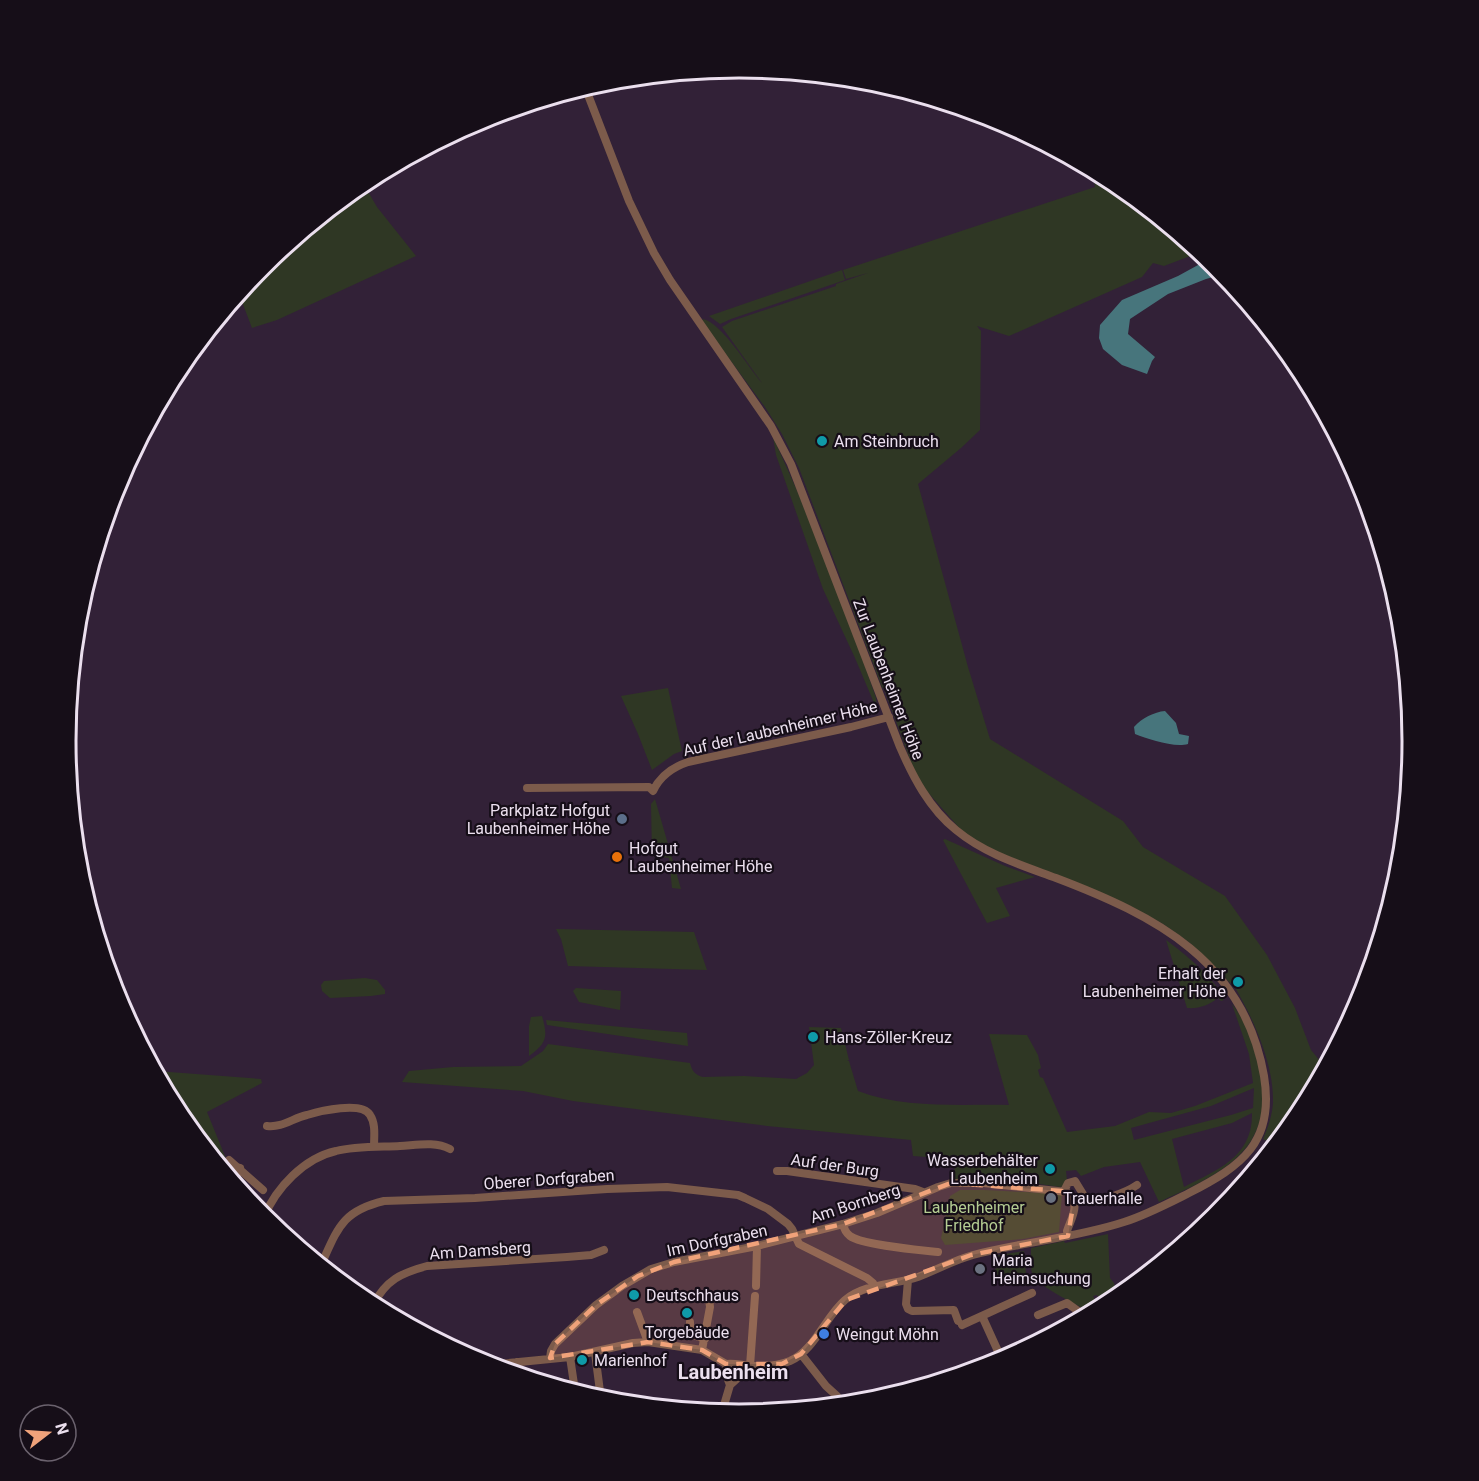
<svg xmlns="http://www.w3.org/2000/svg" width="1479" height="1481" viewBox="0 0 1479 1481" font-family="Roboto,sans-serif">
  <style>
    .green { fill: #2f3724; fill-rule: evenodd }
    .water { fill: #47757c }
    .lines { fill: none; stroke-linecap: round; stroke-linejoin: round }
    .minor { stroke: #7c5b4b; stroke-width: 8 }
    .highway { stroke: #f0a076; stroke-width: 10 }
    .marked { fill: #f0a27a; fill-opacity: 0.2; stroke: #f0a27a; stroke-width: 4.5; stroke-dasharray: 12 8; stroke-linejoin: round }
    .culture-dot { fill: #0f9aa8; stroke: #160e18; stroke-width: 2 }
    .service-dot { fill: #5c6f8a; stroke: #160e18; stroke-width: 2 }
    .food-dot { fill: #e8710a; stroke: #160e18; stroke-width: 2 }
    .worship-dot { fill: #6b7280; stroke: #160e18; stroke-width: 2 }
    .shop-dot { fill: #3f7fe0; stroke: #160e18; stroke-width: 2 }
    .labels { text-anchor: middle; stroke-width: 4.5; stroke-linejoin: round; paint-order: stroke }
    .poi-label { font-size: 16px; fill: #ebdfee; stroke: #160e18; text-anchor: start }
    .street-label { font-size: 16px; fill: #ebdfee; stroke: #160e18 }
    .park-label { font-size: 16px; fill: #b5cd93; stroke: #160e18 }
    .quarter-label { font-size: 20px; font-weight: bold; fill: #ebdfee; stroke: #160e18 }
    .rim { fill: none; stroke: #ebdfee; stroke-width: 3 }
  </style>
  <rect width="100%" height="100%" fill="#322137"/>
  <path class="green" d="M1092 169 1114 181 1201 252 1164 266 1153 263 1142 277 1009 336 977 326 981 331 980 430 961 448 918 484 968 667 990 739 1123 821 1143 847 1225 896 1267 955 1295 1008 1311 1050 1325 1067 1299 1115 1277 1142 1271 1143 1263 1139C1268 1127 1272 1116 1273 1103 1274 1063 1253 1018 1233 984L1229 982 1190 943 1163 924 1130 906 1006 857 979 844 962 831 925 789 914 770 884 689 882 687 799 468 782 434 765 407 702 322 703 319C722 323 748 367 762 383L722 327 732 321 836 286V284L868 273 846 279 843 270 1095 187Z
    M363 183 377 207 416 256 277 320 252 328 239 294 264 264Z
    M842 270 845 280 731 319 720 324 709 316Z
    M773 437 799 495 856 640 876 698 877 710 855 658 823 589 776 455Z
    M668 688 682 751 674 754 652 770 638 734 621 696Z
    M655 799 681 889 672 888 669 858 652 856 651 804Z
    M945 839 1005 866 1035 877 996 888 1010 916 987 923 943 840Z
    M556 929 694 932 707 970 568 966 561 939Z
    M1166 940C1184 953 1216 979 1224 1000L1221 1001 1218 998C1209 1005 1199 1009 1187 1008Z
    M365 978 377 980 385 990V994L371 996 330 998 322 991 321 985 324 981Z
    M576 988 621 991 620 1010 579 1002 573 991Z
    M1232 1004C1246 1021 1254 1045 1259 1067 1278 1149 1223 1173 1159 1202L1140 1162 1104 1167 1081 1176 1076 1170 1066 1171 1067 1180 1064 1186 1060 1187 1018 1181 954 1179 955 1159 913 1156 911 1140 767 1126 573 1101 523 1091 402 1082 409 1071 453 1067 521 1066 543 1051 548 1044 690 1063C692 1071 695 1075 703 1077L744 1076 796 1079 807 1073 814 1065 809 1027 841 1028 849 1060 847 1061H849L858 1091C905 1109 959 1104 1009 1105L989 1034 1027 1035 1038 1055 1041 1068 1038 1070 1040 1077 1043 1078 1067 1132 1115 1126 1149 1112 1171 1113 1195 1106 1253 1083 1249 1054ZM1254 1088 1253 1108 1231 1115 1134 1140 1131 1128 1211 1106ZM1252 1113C1253 1157 1217 1170 1184 1187L1172 1139 1232 1123Z
    M542 1016C548 1037 547 1043 529 1056V1026L531 1017Z
    M546 1020 687 1033 688 1046 547 1025Z
    M156 1071 261 1079 262 1083 207 1112 227 1161 235 1167V1171L232 1179 179 1114Z
    M960 1190H985L1062 1194 1059 1232 1023 1239 945 1245 941 1238 950 1196Z
    M1108 1234 1110 1278 1114 1283 1115 1287 1100 1299 1097 1295 1093 1296 1095 1300 1084 1309C1073 1302 1036 1286 1032 1273 1030 1266 1031 1256 1031 1248L1064 1241 1065 1243Z
    M1024 1251 1026 1273 995 1279 994 1270 997 1268 995 1262H993L991 1256Z"/>
  <path class="water" d="M1209 259 1224 274 1206 279 1168 294 1130 319 1128 334 1155 357 1152 361 1147 374 1122 365 1103 349 1099 338 1100 325 1122 300 1178 276Z
    M1165 711 1176 723 1179 734 1189 736 1188 744C1174 748 1148 739 1135 734L1134 727C1142 718 1154 712 1165 711Z"/>
  <g class="lines">
    <path class="minor" d="M585 87 629 201 654 253 670 280 771 426 791 464 900 747C913 777 929 808 956 830 985 854 1021 865 1056 878 1156 916 1244 961 1264 1076 1275 1142 1242 1166 1189 1193 1167 1204 1146 1215 1124 1222 1075 1238 1023 1242 973 1255 954 1260 937 1270 918 1277 894 1285 866 1283 845 1300 825 1317 815 1350 790 1361 775 1367 759 1367 743 1365 737 1364 732 1363 726 1364
      M527 788 649 787 653 791C660 776 673 767 688 762L851 727 889 717
      M267 1126C282 1128 293 1118 307 1115 320 1111 362 1101 370 1115 376 1124 374 1136 374 1147
      M229 1160 263 1190
      M777 1171H787L915 1189 923 1192 924 1193
      M234 1181 240 1168
      M1064 1191 1068 1183 1075 1181 1086 1199C1097 1204 1127 1192 1137 1185
      M264 1217C276 1188 304 1158 336 1151 355 1146 381 1147 400 1146 417 1145 435 1141 450 1149
      M843 1224C844 1229 846 1233 850 1236 862 1245 920 1250 938 1252
      M321 1265C338 1228 342 1211 384 1201L475 1198 607 1189 667 1187 738 1195 745 1198 768 1209 788 1224 792 1229 799 1244 867 1278 873 1283 875 1287
      M908 1280 906 1304 908 1309 912 1311 954 1310 958 1321
      M756 1286 757 1246
      M373 1305C386 1280 401 1273 427 1266L567 1257 591 1255 604 1250
      M637 1312 648 1342
      M1038 1315 1067 1303 1085 1316
      M982 1316 1002 1360
      M690 1322V1332L696 1336 705 1339
      M962 1325 1032 1293
      M702 1350 710 1307 709 1299
      M595 1353 601 1399
      M801 1354 826 1386 837 1396
      M570 1357 575 1391
      M550 1358 551 1351 555 1344 596 1305 622 1286 651 1269 674 1262 757 1246 843 1224 877 1213 938 1187 951 1183H984L1067 1192C1081 1205 1072 1216 1067 1231L1068 1236
      M517 1362 518 1374
      M726 1364 727 1377 730 1385
      M489 1365 570 1357 633 1343 648 1342 702 1350 726 1364
      M750 1366 755 1296
      M722 1412 730 1385 740 1376 746 1366"/>
    <path class="highway" d="M1403 638 1405 699 1411 757"/>
  </g>
  <path class="marked" d="M951 1183 1062 1191 1074 1200 1068 1236 971 1255 846 1300 801 1354 782 1364H726L702 1350 648 1342 550 1358 555 1344 596 1305 638 1276 674 1262 843 1224Z"/>
  <g class="culture-dot">
    <circle cx="822" cy="441" r="6"/>
    <circle cx="1238" cy="982" r="6"/>
    <circle cx="813" cy="1037" r="6"/>
    <circle cx="1050" cy="1169" r="6"/>
    <circle cx="634" cy="1295" r="6"/>
    <circle cx="687" cy="1313" r="6"/>
    <circle cx="582" cy="1360" r="6"/>
  </g>
  <circle class="service-dot" cx="622" cy="819" r="6"/>
  <circle class="food-dot" cx="617" cy="857" r="6"/>
  <g class="worship-dot">
    <circle cx="1051" cy="1198" r="6"/>
    <circle cx="980" cy="1269" r="6"/>
  </g>
  <circle class="shop-dot" cx="824" cy="1334" r="6"/>
  <g class="labels">
    <g class="poi-label">
      <text x="834" y="447">Am Steinbruch</text>
      <text x="610" y="816" text-anchor="end">Parkplatz Hofgut<tspan x="610" dy="18">Laubenheimer Höhe</tspan></text>
      <text x="629" y="854">Hofgut<tspan x="629" dy="18">Laubenheimer Höhe</tspan></text>
      <text x="1226" y="979" text-anchor="end">Erhalt der<tspan x="1226" dy="18">Laubenheimer Höhe</tspan></text>
      <text x="825" y="1043">Hans-Zöller-Kreuz</text>
      <text x="1038" y="1166" text-anchor="end">Wasserbehälter<tspan x="1038" dy="18">Laubenheim</tspan></text>
      <text x="1063" y="1204">Trauerhalle</text>
      <text x="992" y="1266">Maria<tspan x="992" dy="18">Heimsuchung</tspan></text>
      <text x="646" y="1301">Deutschhaus</text>
      <text x="687" y="1338" text-anchor="middle">Torgebäude</text>
      <text x="836" y="1340">Weingut Möhn</text>
      <text x="594" y="1366">Marienhof</text>
    </g>
    <g class="street-label">
      <text transform="translate(889 679) rotate(69)" y="6">Zur Laubenheimer Höhe</text>
      <text transform="translate(780 728) rotate(-13)" y="6">Auf der Laubenheimer Höhe</text>
      <text transform="translate(835 1165) rotate(8)" y="6">Auf der Burg</text>
      <text transform="translate(549 1179) rotate(-4)" y="6">Oberer Dorfgraben</text>
      <text transform="translate(855 1203) rotate(-18)" y="6">Am Bornberg</text>
      <text transform="translate(717 1240) rotate(-12)" y="6">Im Dorfgraben</text>
      <text transform="translate(480 1250) rotate(-4)" y="6">Am Damsberg</text>
    </g>
    <g class="park-label">
      <text x="974" y="1213">Laubenheimer<tspan x="974" dy="18">Friedhof</tspan></text>
    </g>
    <g class="quarter-label">
      <text x="733" y="1379">Laubenheim</text>
    </g>
  </g>
  <path d="M0 0H1479V1481H0ZM76 741a663 663 0 1 1 1326 0a663 663 0 1 1-1326 0Z" fill="#160e18" fill-rule="evenodd"/>
  <path class="rim" d="M76 741a663 663 0 1 1 1326 0a663 663 0 1 1-1326 0Z"/>
  <g transform="translate(48 1433) rotate(73)"><circle r="28" fill="#160e18" stroke="#6b626e" stroke-width="1.5"/>
  <path d="M0-4.5L10 22L0 15L-10 22Z" fill="#f0a27a"/>
  <text y="-9" font-size="16" font-weight="bold" text-anchor="middle" fill="#ebdfee">N</text>
  </g>
</svg>
